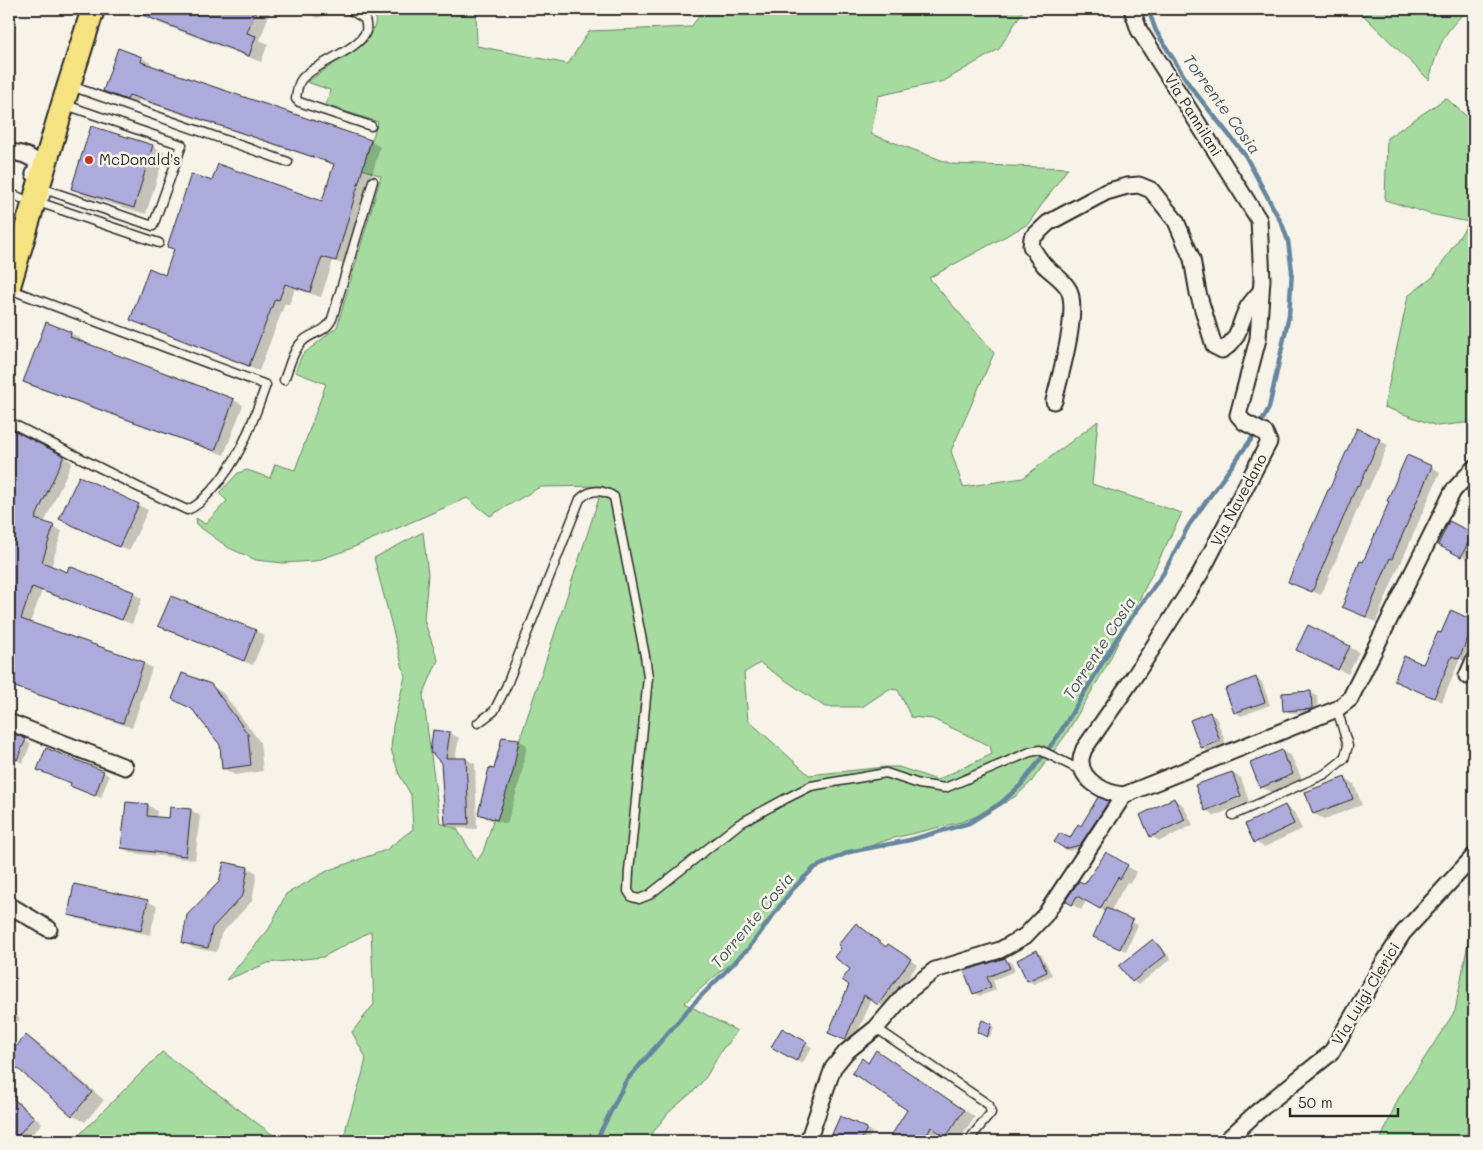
<svg xmlns="http://www.w3.org/2000/svg" width="1483" height="1150" viewBox="0 0 1483 1150" font-family="Mali,sans-serif">
  <style>
    .green { fill: #a5db9f; stroke: #688365; fill-rule: evenodd }
    .shadow { fill: #0003 }
    .lines { fill: none; stroke-linecap: round; stroke-linejoin: round }
    .stream { stroke: #65869e; stroke-width: 4.5 }
    .building { fill: #adabdc; stroke: #2b2b2b }
    .lane-casing { stroke: #2b2b2b; stroke-width: 11 }
    .street-casing { stroke: #2b2b2b; stroke-width: 19 }
    .primary-casing { stroke: #2b2b2b; stroke-width: 26 }
    .lane { stroke: #f7f3e8; stroke-width: 8 }
    .street { stroke: #f7f3e8; stroke-width: 15 }
    .primary { stroke: #f5e381; stroke-width: 22 }
    .poi-dot { fill: #c8321e; stroke: #f7f3e8; stroke-width: 2 }
    .labels { text-anchor: middle; stroke-width: 5; stroke-linejoin: round; paint-order: stroke }
    .street-label { font-size: 15px; fill: #2b2b2b; stroke: #f7f3e8 }
    .poi-label { font-size: 15px; fill: #2b2b2b; stroke: #f7f3e8; text-anchor: start }
    .water-label { font-size: 16px; font-style: italic; fill: #485964; stroke: #f7f3e8 }
  </style>
  <rect width="100%" height="100%" fill="#f7f3e8"/>
  <filter id="ink" filterUnits="userSpaceOnUse"><feTurbulence type="fractalNoise" baseFrequency=".02" numOctaves="2"/><feDisplacementMap in="SourceGraphic" scale="10" xChannelSelector="R" yChannelSelector="G"/><feConvolveMatrix kernelMatrix="1 2 1 2 8 2 1 2 1" color-interpolation-filters="sRGB"/></filter>
  <g filter="url(#ink)">
    <path class="green" d="M376 9H476L477 46 568 64 589 31 691 27 700 15 699 9H1024L999 49 944 81 878 96 871 134 952 164 1068 168 1028 224 929 278 994 353 951 451 963 487 1023 478 1098 421 1092 484 1182 513 1107 665 1065 736 1031 782 1016 796 991 811 961 822 890 839 865 848 823 864 803 876 785 897 770 919 750 946 684 1003 737 1031 728 1044 723 1048 706 1077 696 1089 669 1112 646 1141H345L346 1127 363 1072 366 1058 352 1032 374 1004 371 931 323 957 268 963 226 980 269 929 286 894 329 870 386 850 413 829 411 795 399 774 391 749 393 726 405 676 374 558 423 532 428 575 424 620 438 660 423 695 440 823 457 829 477 861 483 852 603 486 540 487 490 516 467 498 347 550 315 561 283 563 256 560 229 548 197 525 196 518 205 524 227 501 219 493 238 473 247 470 270 478 275 464 295 470 326 384 295 372 302 355 337 327 381 176 362 169 378 122 326 105 330 90 307 82 366 42 375 25ZM760 663 825 707H862L889 689 898 690 911 717 933 719 990 746 992 754 937 780 899 767H885L809 775 748 720 744 673Z
      M1357 9H1470C1443 29 1438 49 1429 80Z
      M1446 98 1474 123V422L1437 426 1384 407 1408 296 1433 277 1469 222 1430 214 1385 200 1387 138Z
      M1474 911V1141H1380L1398 1099 1455 1011Z
      M162 1052 273 1135 272 1141H73Z"/>
    <path class="shadow" d="M150 9H271L260 40 268 44 261 62 159 23 147 16Z
      M306 9H346L317 18 307 13Z
      M119 50 142 58 152 64 151 67 370 141 380 147 346 265 333 261 321 297 295 289 289 305 285 303 259 371 141 325 131 320 166 276 175 250 168 246 213 183 323 203 335 165 139 100 137 104 114 96 105 91Z
      M153 146 165 153 146 214 85 196 73 188Z
      M71 333 80 338 79 342 234 400 243 405 224 455 34 387 24 382Z
      M9 429 72 462 44 523 62 531 51 567 133 593 142 599 132 624 42 591 30 623 143 663 152 668 132 728 9 685V502L11 496 9 495Z
      M1357 430 1388 445 1368 490 1366 489 1321 595 1298 586 1330 492Z
      M1431 467 1440 472 1401 563H1400L1376 622 1343 607 1363 564Z
      M80 477 148 510 129 551 70 523Z
      M1450 523 1474 535V545L1468 559 1445 548Z
      M1451 612 1474 623V646L1467 662 1460 659 1442 702 1395 681 1424 666Z
      M160 625 256 631 265 636 253 665 169 631Z
      M1308 627 1359 652 1348 674 1307 654Z
      M1256 679 1262 682 1270 705 1241 716 1235 712Z
      M210 685 223 693 260 742 263 771 235 775 223 768 221 745 195 710 173 699Z
      M1311 693 1317 696 1318 712 1290 713 1285 710 1284 694Z
      M1210 714 1216 717 1226 744 1207 751 1202 748Z
      M434 731 450 733 459 738 455 759H466L475 764 477 829 455 828 446 823 443 763Z
      M9 734 31 743 23 763 9 757Z
      M518 740 527 745 521 777 507 824 488 819 479 814 495 771Z
      M1282 751 1291 756 1302 779 1271 792 1261 787Z
      M103 772 109 776 101 798 71 786Z
      M1232 773 1241 778 1249 801 1215 816 1206 810Z
      M1345 779 1354 784 1362 805 1324 819 1314 814 1307 793Z
      M1099 799 1112 805 1085 847 1069 851 1065 849 1082 828Z
      M1174 799 1183 805 1193 825 1160 841 1151 836Z
      M148 805 157 811 156 818 170 820 171 808 191 810 200 816 195 860 132 853 122 848Z
      M1285 806 1294 812 1302 829 1264 847 1255 842Z
      M1107 854 1137 872 1130 883 1127 882 1110 912 1138 925 1126 951 1101 940 1106 912 1086 901 1081 910 1067 901 1085 885Z
      M225 864 248 868 257 873 252 901 221 934 217 952 193 948 184 942 220 883Z
      M147 901 157 906 150 935 78 919 69 914Z
      M856 925 887 948 896 950 917 965 887 1009 872 999 853 1043 837 1037 850 984Z
      M1153 941 1159 944 1171 959 1138 985 1133 981Z
      M1036 952 1042 955 1052 975 1034 984 1028 981Z
      M1005 959 1011 962 1015 971 993 980 996 990 980 996 974 993 966 972Z
      M9 1009 20 1019 9 1030Z
      M983 1022 994 1027 990 1037 978 1032Z
      M782 1030 812 1047 802 1064 772 1047Z
      M27 1036 39 1044 104 1100 85 1122 72 1115 9 1060V1057Z
      M877 1052 975 1117 959 1141 948 1137 946 1141H902L893 1136 908 1110 869 1064Z
      M9 1094 42 1123 26 1141H22L9 1131Z
      M866 1129 872 1132 868 1140 872 1141H835L832 1139Z"/>
    <g class="lines">
      <path class="stream" d="M596 1141 626 1081 694 1003 749 948 791 891 814 868 849 852 910 840 969 823 1001 803 1021 785 1058 736 1119 635 1163 574 1189 525 1255 434 1269 408 1289 315 1292 271 1288 241 1282 224 1245 155 1190 86 1156 31 1148 9"/>
    </g>
    <path class="building" d="M127 9H256L247 33 256 36 249 56Z
      M118 48 142 57 141 62 371 140 336 261 322 257 310 292 285 284 279 300 275 299 249 366 130 320 149 268 165 275 174 249 167 247 191 174 212 181 218 164 322 201 334 164 129 95 127 100 103 91Z
      M91 126 153 145 134 208 71 189Z
      M46 322 71 332 70 337 234 399 215 451 23 382Z
      M9 428 64 456 35 519 54 525 42 562 67 572 69 566 134 592 122 620 32 587 21 619 144 662 123 723 9 685Z
      M1357 428 1380 439 1359 486 1357 485 1312 592 1288 582 1328 490H1329Z
      M1407 455 1432 466 1392 559 1390 558 1366 617 1342 607 1360 561 1363 562 1389 502 1387 501Z
      M79 476 139 504 119 547 59 519Z
      M1449 521 1473 533 1461 557 1438 545Z
      M171 596 256 630 244 661 158 626Z
      M1451 610 1474 621V624L1459 659 1452 656 1434 698 1394 681 1404 656 1423 664 1438 632 1441 633Z
      M1308 625 1350 646 1338 670 1296 650Z
      M182 673 211 684 248 734 251 765 222 769 220 745 192 709 172 699Z
      M1256 677 1265 702 1234 713 1225 689Z
      M1311 691 1312 709 1283 711 1282 693Z
      M1210 712 1220 741 1201 748 1190 720Z
      M433 730 450 732 446 758H466L469 824H445L441 763 433 754 430 753Z
      M9 732 26 739 17 760 9 757Z
      M502 737 519 739 513 772 497 820 478 814 489 768 494 769Z
      M46 748 104 771 95 796 70 786 71 783 37 770Z
      M1282 750 1286 762H1288L1293 774 1260 788 1250 763Z
      M1232 772 1241 796 1205 811 1195 785Z
      M1345 777 1353 799 1313 814 1305 792Z
      M1098 797 1109 801 1080 845 1064 849V848L1054 842 1060 833 1070 838 1078 824 1081 826Z
      M1174 798 1185 820 1150 837 1140 815Z
      M126 802 148 804 147 816 169 818 170 807 191 809 186 856 121 848Z
      M1285 805 1294 824 1254 843 1245 824Z
      M1106 852 1128 865 1120 879 1118 877 1100 909 1077 896 1072 905 1065 901 1079 881 1085 884Z
      M224 862 248 867 243 895 212 928 208 948 182 943 187 915 219 882Z
      M74 884 148 900 141 931 68 915Z
      M1106 908 1133 920 1120 949 1093 937Z
      M856 923 886 947 888 944 911 959 878 1005 864 995 845 1040 828 1033 849 985 842 980 850 969 834 957 841 948 838 945Z
      M1153 939 1166 955 1132 982 1119 966Z
      M1037 950 1047 972 1027 981 1017 960Z
      M1005 958 1010 968 987 977 991 987 973 994 964 971Z
      M982 1020 992 1024 987 1037 977 1032Z
      M782 1028 807 1042 796 1061 771 1047Z
      M26 1035 92 1092 72 1116 9 1061V1055Z
      M876 1050 964 1110 946 1137 931 1127 922 1141H888L907 1110 852 1073 862 1058 868 1063Z
      M9 1095 34 1117 15 1139 9 1133Z
      M840 1116 867 1128 861 1141H829Z"/>
    <g class="lines">
      <defs>
        <path id="lane" d="M349 9 365 19C366 23 367 27 366 31 360 50 314 63 301 80 297 86 297 92 296 99L299 102 371 126
          M71 86 288 162
          M9 193 21 198
          M45 197 47 190 153 226 182 145 66 105
          M35 201 159 243
          M9 289 266 385C252 424 240 460 211 491 203 499 198 506 187 510L138 487 9 422
          M284 380C289 368 292 352 301 343 311 331 324 335 332 319L373 181
          M478 723 494 711 506 687 580 499C590 489 603 489 614 497L645 656 648 677 629 871 628 891 632 897 639 899 649 895 739 824 785 799 811 786 886 773 919 784 945 788 1030 752 1040 750 1082 771
          M1233 815 1325 774 1344 759 1348 746 1337 709
          M876 1028 989 1105 991 1113 972 1136"/>
        <path id="street" d="M1132 9 1139 30 1259 220 1262 279 1258 339 1238 415 1244 422 1265 433 1269 442 1200 574 1136 674 1084 749C1083 752 1081 757 1081 760 1080 781 1107 794 1124 795L1337 709 1350 699 1453 491 1474 468
          M9 152C20 153 30 155 38 164L34 174 39 178
          M1054 401C1060 376 1079 313 1069 290 1064 280 1052 273 1044 265 1039 259 1035 253 1031 246L1032 238 1048 223 1106 192 1127 186 1139 185 1151 190 1176 221 1192 259 1198 293 1214 346 1222 350C1240 340 1239 323 1248 307 1252 301 1257 296 1261 291
          M1467 676 1474 660
          M9 722 125 767
          M9 905 49 929
          M808 1141 833 1068 846 1052 876 1028 907 992 935 970 1000 950 1025 936 1045 915 1124 795
          M1226 1141 1257 1112 1331 1053 1383 964 1403 933 1474 856"/>
        <path id="primary" d="M9 286 63 104 93 9"/>
      </defs>
      <use href="#lane" class="lane-casing"/>
      <use href="#street" class="street-casing"/>
      <use href="#primary" class="primary-casing"/>
      <use href="#lane" class="lane"/>
      <use href="#street" class="street"/>
      <use href="#primary" class="primary"/>
    </g>
  </g>
  <circle class="poi-dot" cx="89" cy="160" r="5"/>
  <g class="labels">
    <g class="street-label">
      <text transform="translate(1193 115) rotate(58)" y="5">Via Pannilani</text>
      <text transform="translate(1239 500) rotate(-62)" y="5">Via Navedano</text>
      <text transform="translate(1366 994) rotate(-59)" y="5">Via Luigi Clerici</text>
    </g>
    <g class="poi-label">
      <text x="99" y="165">McDonald's</text>
    </g>
    <g class="water-label">
      <text transform="translate(1222 104) rotate(54)" y="6">Torrente Cosia</text>
      <text transform="translate(1099 648) rotate(-57)" y="6">Torrente Cosia</text>
      <text transform="translate(752 920) rotate(-50)" y="6">Torrente Cosia</text>
    </g>
  </g>
  <rect width="1483" height="1150" fill="none" stroke="#f7f3e8" stroke-width="30"/>
  <rect x="15" y="15" width="1453" height="1120" fill="none" stroke="#2b2b2b" stroke-width="2" filter="url(#ink)"/>
  <path d="M1290 1108v8h108v-8" fill="none" stroke="#2b2b2b" stroke-width="2.5"/>
  <text x="1298" y="1108" font-size="15" fill="#2b2b2b" stroke="#f7f3e8" stroke-width="4" paint-order="stroke">50 m</text>
</svg>
